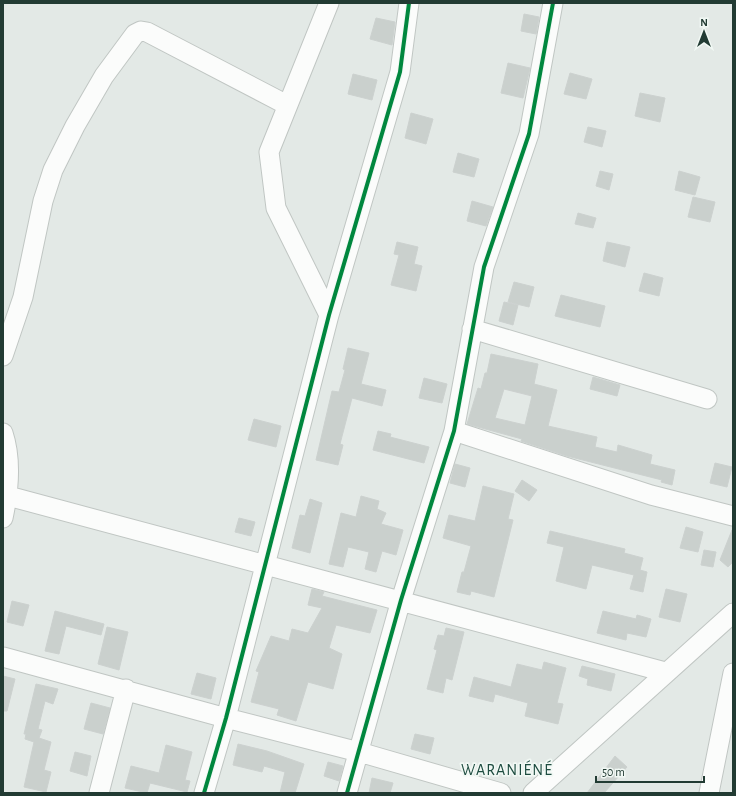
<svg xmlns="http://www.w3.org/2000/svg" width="736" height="796" viewBox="0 0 736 796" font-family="'Alegreya Sans',sans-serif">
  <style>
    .building { fill: #cad0cd; stroke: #ccd1cf; fill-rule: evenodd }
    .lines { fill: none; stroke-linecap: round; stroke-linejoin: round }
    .minor-casing { stroke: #c0c6c3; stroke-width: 21 }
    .minor { stroke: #fbfcfb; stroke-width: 19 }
    .cycleway-casing { stroke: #f1f8f4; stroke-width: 6 }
    .cycleway { stroke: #00873e; stroke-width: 4 }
    .labels { text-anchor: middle; stroke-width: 3.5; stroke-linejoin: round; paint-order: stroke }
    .quarter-label { font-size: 16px; letter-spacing: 1px; fill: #1e4c40; stroke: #f1f8f4 }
  </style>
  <rect width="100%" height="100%" fill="#e3e9e6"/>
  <path class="building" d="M524 14 539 17 536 34 521 31Z
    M376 18 395 22 392 45 370 39Z
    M508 63 530 68 523 98 501 93Z
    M570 73 592 79 586 99 564 94Z
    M353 74 377 80 372 100 348 94Z
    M640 93 665 98 660 122 635 116Z
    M411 113 433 119 426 144 405 138Z
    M588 127 606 131 602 147 584 142Z
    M458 153 479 159 474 177 453 172Z
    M600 171 613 174 609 190 596 186Z
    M679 171 700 177 695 195 675 190Z
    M693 197 715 202 710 222 688 217Z
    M472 201 493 207 486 226 467 221Z
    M578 213 596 218 593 228 575 224Z
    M397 242 418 247 414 264 422 266 416 291 391 285 399 255 394 254Z
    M607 242 630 247 625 267 603 261Z
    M644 273 663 278 659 296 639 291Z
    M514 282 534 287 529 307 508 302Z
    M561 295 605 306 600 327 555 316Z
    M504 302 518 305 513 325 499 321Z
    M348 348 369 353 361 384 386 390 382 406 352 398 340 444 343 445 338 465 316 460 332 391 339 392 345 370 343 369Z
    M491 354 538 364 534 384 557 390 548 426 597 437 595 447 617 452 618 445 652 455 650 464 675 470 672 485 661 482 662 480 567 456 521 441 522 439 467 424 478 388 481 389 485 373H487ZM504 389 532 396 525 425 495 418Z
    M593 377 620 385 617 396 590 389Z
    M424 378 447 384 442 403 419 398Z
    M254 419 281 426 276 447 248 440Z
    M378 431 391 434 390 437 429 447 424 463 373 450Z
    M715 463 732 467 727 487 710 483Z
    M455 464 470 468 465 487 450 483Z
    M522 480 537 490 529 501 515 491Z
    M483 486 514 494 508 519 513 520 494 597 471 591 470 595 457 592 462 572H464L471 546 443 538 449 515 475 521Z
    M361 496 379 501 377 509 386 513 381 524 403 530 396 555 382 551 376 572 365 569 369 552 348 547 343 567 329 564 341 513 356 517Z
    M310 499 322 503 310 553 292 548 300 515 305 516Z
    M239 518 255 522 251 536 235 532Z
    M686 527 703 532 698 552 680 548Z
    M732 530 733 562 728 567 720 560Z
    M550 531 625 549 624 553 643 558 640 570 647 572 643 592 630 589 634 575 592 565 586 589 556 581 564 547 547 543Z
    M704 550 716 552 713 567 701 565Z
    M312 589 324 592 322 596 377 610 370 633 336 625 329 648 342 654 333 689 308 682 296 721 277 715 279 709 251 702 259 672 256 671 271 636 289 641 292 629 308 633 322 608 308 605Z
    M666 589 687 594 680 622 659 617Z
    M12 601 29 605 23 626 7 622Z
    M55 611 104 624 101 635 66 626 59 654 45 651Z
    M603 611 636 619 637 615 651 619 646 637 627 633 626 640 597 633Z
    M107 627 128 632 119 670 98 664Z
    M446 628 464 632 452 680 446 678 443 693 427 689 437 650 434 649 438 635 444 636Z
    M544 662 566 668 557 703 563 704 558 724 525 716 528 703 495 694 493 702 469 696 474 677 511 687 517 664 542 670Z
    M582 666 615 674 611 691 587 685 588 679 579 676Z
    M197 673 216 678 211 699 191 694Z
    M3 676 15 679 7 711H3Z
    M36 684 58 689 53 704 45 701 38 729 42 730 39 738 51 742 44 770 51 772 46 792 24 787 34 742 25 739 26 734H24Z
    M91 703 110 708 103 734 84 729Z
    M415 734 434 738 430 754 411 749Z
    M238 744 267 751 304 764 295 793H280L285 772 264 766 262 772 233 765Z
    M166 745 192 752 185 780 190 781 187 792 150 783 147 793 125 788 131 766 159 773Z
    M75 752 91 756 87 776 70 771Z
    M615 756 627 767 604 793H587Z
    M328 762 343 766 339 781 324 776Z
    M372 778 393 783 390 793H369Z"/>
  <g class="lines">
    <defs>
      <path id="minor" d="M329 315 276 208 269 152 329 3
        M472 329 707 399
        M3 356 23 297 43 201 53 170 75 126 104 76 135 34 141 31 147 32 287 105
        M454 431 651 495 733 516
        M3 433C12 460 9 490 3 518
        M8 496 665 672
        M3 657 226 718 359 752 501 793
        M99 793 126 689
        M204 793 226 718 329 315 400 72 409 3
        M347 793 401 600 454 431 484 267 529 134 553 3
        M533 793 733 613
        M709 793 733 673"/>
    </defs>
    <use href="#minor" class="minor-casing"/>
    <use href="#minor" class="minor"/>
    <defs>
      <path id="cycleway" d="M204 793 226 718 329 315 400 72 409 3
        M347 793 401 600 454 431 484 267 529 134 553 3"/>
    </defs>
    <use href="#cycleway" class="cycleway-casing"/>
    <use href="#cycleway" class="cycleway"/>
  </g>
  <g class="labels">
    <g class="quarter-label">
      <text x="507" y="775">WARANIÉNÉ</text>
    </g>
  </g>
  <rect width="736" height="796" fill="none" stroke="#223b33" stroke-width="8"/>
  <g transform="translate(704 32)" stroke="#f1f8f4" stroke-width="3" paint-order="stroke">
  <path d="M0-3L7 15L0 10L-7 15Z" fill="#223b33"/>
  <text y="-6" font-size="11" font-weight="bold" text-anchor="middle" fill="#223b33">N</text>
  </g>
  <path d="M596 776v6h108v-6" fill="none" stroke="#223b33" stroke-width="2"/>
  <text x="602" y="776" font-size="12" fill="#223b33" stroke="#f1f8f4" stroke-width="3" paint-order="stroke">50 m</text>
</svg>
